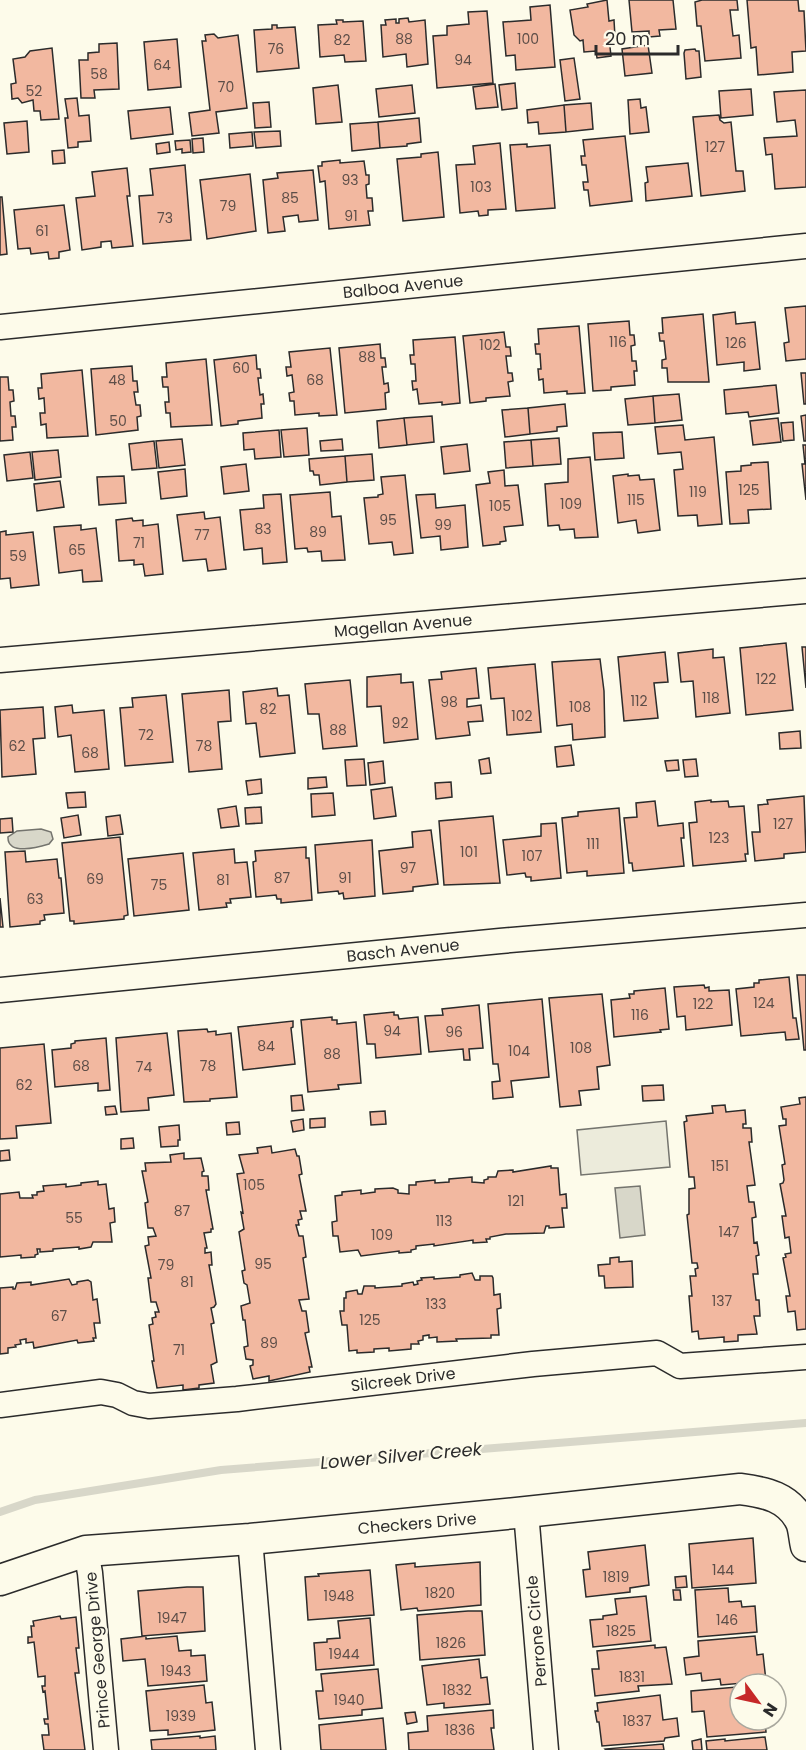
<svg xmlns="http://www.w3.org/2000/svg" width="806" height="1750" viewBox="0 0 806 1750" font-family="Poppins,sans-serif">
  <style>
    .green { fill: #ecebdb; stroke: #74746e; stroke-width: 1.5 }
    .water { fill: #d8d7c9; stroke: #74746e; stroke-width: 1.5 }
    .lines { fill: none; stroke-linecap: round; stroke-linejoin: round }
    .stream { stroke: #d8d7c9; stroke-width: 8 }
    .building { fill: #f2b8a0; stroke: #2b2b2b; stroke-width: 1.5 }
    .minor-casing { stroke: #2b2b2b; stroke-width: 27 }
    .tertiary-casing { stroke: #2b2b2b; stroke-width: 33 }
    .minor { stroke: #fdfbea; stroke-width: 24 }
    .tertiary { stroke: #fdfbea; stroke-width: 30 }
    .labels { text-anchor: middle; stroke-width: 4.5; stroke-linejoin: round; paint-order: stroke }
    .number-label { font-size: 14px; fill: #5d4e48 }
    .street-label { font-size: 16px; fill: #2b2b2b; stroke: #fdfbea }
    .water-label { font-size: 18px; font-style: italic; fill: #2b2b2b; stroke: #fdfbea }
  </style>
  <rect width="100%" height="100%" fill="#fdfbea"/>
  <path class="green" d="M666 1121 670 1167 581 1175 577 1130Z"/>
  <path class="water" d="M41 829 51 832 53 839 49 844C39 847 7 856 8 837L17 831Z
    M640 1186 645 1235 620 1238 615 1188Z"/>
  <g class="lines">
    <path class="stream" d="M0 1512 35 1500 221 1470 806 1423"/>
  </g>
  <path class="building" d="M607 0 609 21 614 20 615 37 609 38 611 56 597 58 596 51 584 52 583 40 580 41 574 35 570 10 588 7 587 4Z
    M629 0H673L676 29 659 30 660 36 649 37V31L632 32Z
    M702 0H737L738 10H730L733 36 739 35 741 58 705 61 701 26H697L695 2Z
    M747 0H798L799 11H804L806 51 792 52 793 72 758 75 756 47 751 48Z
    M550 5 555 67 516 70 515 55 506 56 503 22 531 20 530 7Z
    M487 11 493 83 437 88 433 36 447 35V26L469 24 468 12Z
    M408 18 409 22 425 20 428 64 407 67 406 54 383 57 381 25H386L385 20 396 19V23H399V19Z
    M336 20H343V22L363 21 366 61 345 62 344 55 320 57 318 25 337 24Z
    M272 25H277V28L295 27 299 68 257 72 254 30 272 29Z
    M214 34 218 38 238 35 247 108 216 112 219 133 192 136 189 113 210 110 202 41H206L205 35Z
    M177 39 181 87 148 90 144 42Z
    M117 43 119 89 94 90 95 98H81L79 60H88V53L99 52V44Z
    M648 45 652 73 625 76 622 49Z
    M52 48 59 119 41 120 40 111H34L33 100 22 103 18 98 12 99 11 84 16 83 13 59 25 57 30 51Z
    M695 49 696 51H699L701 77 686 79 684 53 685 50Z
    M574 58 580 99 565 101 560 60Z
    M515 83 517 108 502 110 499 85Z
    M495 84 498 107 476 109 473 87Z
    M338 85 342 122 316 124 313 88Z
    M412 85 415 113 379 117 376 89Z
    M751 89 753 115 721 118 719 91Z
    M806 90V187L775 189 772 154 766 155 764 138 797 136 795 120 777 122 774 92Z
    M77 98 79 116 89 115 91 141 78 142V147L68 148 65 118H68L65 99Z
    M640 99 641 108 646 107 649 132 630 134 628 100Z
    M269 102 271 127 255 128 253 103Z
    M591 103 593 129 566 132 564 105Z
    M564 105 566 132 539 134 538 122 528 123 527 110Z
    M170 107 173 134 131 139 128 111Z
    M719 115 720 120 724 123 731 122 736 171H743L745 191 701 196 693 117Z
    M419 118 421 142 407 144V146L380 148 378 122Z
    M27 121 29 152 7 154 4 123Z
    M378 122 380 148 352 151 350 124Z
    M280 131 281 146 256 148 254 132Z
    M252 132 253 146 230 148 229 134Z
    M625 136 632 201 590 206 588 190H584L583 182H588L586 165H582L581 156H585L583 140Z
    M203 138 204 152 193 153 192 139Z
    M190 140 191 152 182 153V149L176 150 175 141Z
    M169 142 170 152 157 154 156 144Z
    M500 143 506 209 488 210V215L479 216 478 211 460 213 456 165 475 164 473 146Z
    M527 144V147L550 145 555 208 516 211 510 145Z
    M64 150 65 163 53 164 52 151Z
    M438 152 444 217 403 221 397 159 421 157V154Z
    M340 160V163L364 161 366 175H369V184L366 185 367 198H372L373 211H368L370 225 329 229 325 181 320 182 318 166H322V162Z
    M688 163 692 196 646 201 645 183 648 182 646 167Z
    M185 165 191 240 143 244 139 196 153 195 150 169Z
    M127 168 130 196H127L133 246 112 248 111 241 101 242V247L82 250 76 198 95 196 92 172Z
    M313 170 318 220 299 222 298 215 283 217 285 231 268 233 263 180 278 178 277 173Z
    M250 174 256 231 207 239 200 180Z
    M0 197H2L7 254 0 255Z
    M64 205 70 250 59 252V258L49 259 48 252 31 254 30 248 18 249 14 210Z
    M806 306V359L786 361 784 343 789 342 785 308Z
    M735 312 736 324 755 322 760 369 744 371V362L717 365 713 315Z
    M703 314 709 382H668L667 368H662V360L666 359 664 341H660L659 333H663L662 318Z
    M629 321 630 335H634L635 345 631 346 632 361H636L637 371H634L635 385 611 387V390L593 391 588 324Z
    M579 326 585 393 567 394V391L544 393 543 379 539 380 538 369H541L540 354H536L535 344H539L538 329Z
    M504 332 506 347H510L511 356H506L508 373H512L513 381 508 382 510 396 486 398V401L470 403 463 336Z
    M455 337 460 403 442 405V402L419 404 417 389 413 390 412 381H416L415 364H411L410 355H414L413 340Z
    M380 344 381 358H385L386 367H382L384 384 388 383 389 392 385 393 386 409 345 413 339 348Z
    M330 348 337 415 319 416V413L295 415 294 401H290L289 393 294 392 292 375 287 376 286 367H291L289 352Z
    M256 355 257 369H260L261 378H258L260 395 263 394 264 404H261L262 418 238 421V424L221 426 214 360Z
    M206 359 212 425 171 427 170 413H166L165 402H169L168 387H163L162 377H167L166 363Z
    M132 366 133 381H137L138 392H134L136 405H140L141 416 137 417 138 430 96 435 91 369Z
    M82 370 88 436 47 438 46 424 41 425 40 413H45L44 398 39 399 38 388H42L41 374Z
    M801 373H806V404H804Z
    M0 377H8L9 390H13L14 401 10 402 11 416H15L16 427H12L13 440 0 441Z
    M776 385 779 413 749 417 748 412 726 414 724 390Z
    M679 394 682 420 655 423 653 396Z
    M653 396 655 423 628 425 625 399Z
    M565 404 567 426 557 427V431L530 434 528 408Z
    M528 408 530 434 505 437 502 410Z
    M806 415V441H804L801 416Z
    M432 416 434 442 407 445 404 418Z
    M404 418 407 445 379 448 377 421Z
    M778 418 781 442 753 445 750 421Z
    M793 422 794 440 783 441 781 423Z
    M683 425 685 440 714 437 722 524 698 526 697 515 678 516 674 470 683 469 681 452 658 454 655 427Z
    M307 428 309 455 284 457 281 430Z
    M279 430 281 457 255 459 254 449 244 450 243 433Z
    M622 432 624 458 595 460 593 433Z
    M559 438 561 464 533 466 531 440Z
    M182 439 185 465 159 468 156 441Z
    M342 439 343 450 321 451 320 441Z
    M531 440 533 466 506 468 504 442Z
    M154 441 157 468 132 470 129 444Z
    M467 444 470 471 444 474 441 447Z
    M803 445H806V500L802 464H805Z
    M58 450 61 477 35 480 32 452Z
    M30 452 33 478 7 481 4 455Z
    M372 454 374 480 347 482 345 456Z
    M345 456 347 482 320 485 319 475H314L313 471H310L309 459Z
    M590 457 598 537 575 538 574 529 560 530 559 525 548 526 545 484 568 482V459Z
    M768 462 771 509 748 510 749 523 730 524 726 472 741 471V466L751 465V463Z
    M246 464 249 491 224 494 221 467Z
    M185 469 187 496 161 499 158 472Z
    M504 470 505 486 518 485 523 525 504 527 506 541 500 542V544L483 546 476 485 490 483 488 472Z
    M628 474V476L639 475 640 480 654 479 660 530 638 533 636 520 618 523 613 476Z
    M405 475 413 553 394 555 392 542 369 544 364 498 378 497V495L383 494 381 477Z
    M124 476 126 503 99 505 97 477Z
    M60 481 64 507 37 511 34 484Z
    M330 492 332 517 341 516 345 560 322 561 321 551 308 552 307 548 295 549 290 495Z
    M281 494 287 562 263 564 262 548 244 550 240 510 264 508 263 495Z
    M435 494 436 508 465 505 468 547 441 550 440 536 421 538 416 495Z
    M204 512 205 519 220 517 226 569 208 571 206 559 183 561 177 515Z
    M132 518 133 521 143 520V526L158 524 163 574 145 576 143 564 134 565V560L119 561 116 520Z
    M81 525V530L96 528 102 581 83 582 82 570 59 573 54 527Z
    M6 531V535L33 532 39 585 11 588 10 578 0 579V532Z
    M786 643 793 710 746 715 740 648Z
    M802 647H806V688Z
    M713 649V658L724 657 730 713 696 717 693 681 681 682 678 653Z
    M665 652 668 682 654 683 658 718 624 721 618 657Z
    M600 659 604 691 605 737 573 740 572 724 557 726 552 662Z
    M535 664 541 732 507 735 504 698 491 699 488 668Z
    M476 668 479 698 467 699V707L481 705 483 721 468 722 470 735 436 739 429 680 442 679 441 672Z
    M401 674V683L413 682 418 739 384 743 381 706 367 707V677Z
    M350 680 357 746 323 749 319 714H308L305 684Z
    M277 688 278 696 289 695 295 753 260 757 256 723 246 724 243 692Z
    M229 690 231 721 218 722 222 769 189 772 182 694Z
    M166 695 173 762 125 766 120 708 133 707 132 698Z
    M72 705 73 713 104 710 109 769 75 772 71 735 58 737 55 707Z
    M43 707 45 738 33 739 36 774 2 777 0 710Z
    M800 731 801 748 780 749 779 733Z
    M571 745 574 765 557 767 555 747Z
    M489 758 491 773 481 774 479 760Z
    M364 759 366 785 347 786 345 760Z
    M696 759 698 776 685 777 683 760Z
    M678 760 679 770 667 771 665 761Z
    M383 761 385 783 370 785 368 763Z
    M326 777 327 787 308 789V778Z
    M261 779 262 793 248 795 246 781Z
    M451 782 452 797 436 799 435 783Z
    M392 787 396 816 374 819 371 790Z
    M85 792 86 807 68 808 66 793Z
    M333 793 335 815 312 817 311 794Z
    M804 796 806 852 784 854V858L755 861 752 832H760L758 805 768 804 767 800Z
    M711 800V802L728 801 729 807 744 806 748 854H745L746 861 693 866 689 823 697 822 695 802Z
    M655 801 658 826 683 823 684 838H681L684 866 633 871 632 863H629L624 818 637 817 636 803Z
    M236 806 239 826 221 828 218 809Z
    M261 807 262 823 246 824 245 808Z
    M619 808 624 873 587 876V871L567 873 562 818 578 816V812Z
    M78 815 81 835 64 838 61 818Z
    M120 815 123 834 108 836 106 817Z
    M493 816 500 883 444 885 439 821Z
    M12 818 13 832 0 833V819Z
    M556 823 561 878 531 881V877H526L525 873 507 875 503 840 541 836V824Z
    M431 830 438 884 413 887V891L383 894 379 851 413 847 412 832Z
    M120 837 128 915 124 916V919L74 924V921H70L62 843Z
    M372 840 375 896 344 899 343 893 339 894 338 891 318 893 315 845Z
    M306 847V858H309L312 900 281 903V899H277L276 895 256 897 253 862 256 861 255 851Z
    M234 849 235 863 247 862 251 897 230 899 231 903H226L227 907 199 910 193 853Z
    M25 851 26 862 57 859 59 878H61L64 913 44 915 45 920 40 921V924L10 927 5 852Z
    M183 853 189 910 134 916 128 859Z
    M0 898 3 927H0Z
    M797 975H806V1050H804Z
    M789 977 793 1018H796L799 1039 786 1040 785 1032 741 1036 736 989 754 987V983H759V980Z
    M704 985 705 988 709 987V991L729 990 732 1025 686 1030 685 1016 677 1017 674 987Z
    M665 988 669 1029 660 1030 661 1032 614 1037 611 1000 630 998 629 994H634V991Z
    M602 994 610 1065 597 1067 599 1089 579 1091 581 1105 560 1107 549 998Z
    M542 999 549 1077 511 1081 513 1097 493 1099 492 1082 500 1081 498 1064H493L488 1004Z
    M479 1005 483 1048 469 1049 470 1060H464L463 1049 429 1052 425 1016 443 1015 442 1009Z
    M394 1012V1015H398L399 1019 418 1017 421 1054 376 1058 375 1044H367L364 1015Z
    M332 1017V1020H337V1024L356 1022 361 1083 338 1085 339 1089 308 1092 301 1020Z
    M293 1021V1027L291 1028 295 1064 243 1070 238 1027Z
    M207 1029 208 1032 216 1031V1035L231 1033 237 1097 210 1099V1101L184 1102 178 1031Z
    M167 1033 174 1095 148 1098 149 1110 121 1112 116 1038Z
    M106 1038 110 1090 98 1091V1083L55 1087 52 1050 71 1048V1044L75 1043V1041Z
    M44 1044 51 1123 16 1126 17 1138 0 1139V1048Z
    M663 1085 664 1100 643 1101 642 1086Z
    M302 1095 304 1110 292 1111 291 1096Z
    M806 1097V1329L797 1330 795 1311 788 1312 786 1296H790L783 1258 786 1257 785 1254 791 1253 789 1237 785 1238 782 1216H786L780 1184 783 1183 784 1180 782 1165 785 1164 779 1126 786 1125V1119H783L781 1107 800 1104 799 1098Z
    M725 1105 726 1112 745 1110 746 1124H743V1128H751L752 1142H749L755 1185 747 1186 749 1202H754L756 1217 752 1218 754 1243 757 1242 759 1255 756 1256 758 1274H753L756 1300H759L760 1316H754L757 1334 738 1335V1341L724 1342V1337L699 1339 698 1331 692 1332 689 1296H692L690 1276H696L695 1269 698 1268 697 1263H692L687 1215 689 1214V1189L695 1188 694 1177H689L684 1122 687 1121 686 1116 713 1113 712 1106Z
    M115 1106 117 1114 106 1115 105 1107Z
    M385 1111 386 1124 371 1125 370 1112Z
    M325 1118V1127L310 1128V1119Z
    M303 1119 304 1130 293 1132 291 1121Z
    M239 1122 240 1134 227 1135 226 1123Z
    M179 1125 180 1140H178V1146L161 1147 159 1127Z
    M133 1138 134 1148 121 1149V1139Z
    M271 1146 272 1153 295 1149 297 1156H299L302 1174 299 1175 306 1211H300L302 1219 298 1220 299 1225H296L299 1236H303L306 1257 303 1258 309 1299 299 1300 302 1311H306L309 1332 305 1333 312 1367H309L310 1372 269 1381V1376L253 1379 250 1366 253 1365V1360L246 1359 244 1347 248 1346 245 1320H243L241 1306 250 1303 247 1285 244 1283 242 1271 245 1270 239 1232 244 1229 241 1212 243 1213 237 1174 244 1173 239 1155 258 1153 257 1148Z
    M9 1150 10 1160 0 1161V1151Z
    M184 1153V1159L201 1158 204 1171 202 1172V1176H208L209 1190H206L213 1229H211V1232L204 1233 207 1248H205V1253L211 1252 212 1265H209L216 1304 214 1307 211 1308 214 1323 211 1324 217 1362 211 1365 214 1383 199 1385V1388L183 1390V1385L157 1388 152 1361H154L149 1325 153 1324 152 1318 156 1317 155 1312H159L156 1302H151L148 1278H151L145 1246 149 1245 148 1237 156 1236 153 1228H148L145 1203 148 1202 142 1171H146L145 1163 171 1162 170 1155Z
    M551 1166V1168H558L560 1195 566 1194 567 1208H562L564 1227 549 1228V1226H546L544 1233 506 1234 490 1237V1239H486L487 1242 473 1243V1240L434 1246V1244L416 1246V1249L411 1250V1252L399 1253V1251L361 1256 358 1250 340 1252 338 1236H333L332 1222 337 1221 335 1196 342 1195V1192L361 1190V1194L375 1192V1189L393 1188 398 1190V1193L409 1194V1185H416V1182L435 1180V1183L449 1182V1179L472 1177V1182L484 1183V1180L488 1179V1177H496L498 1171 513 1170V1172Z
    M98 1181V1185L106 1184 109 1209 114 1208 115 1222 110 1223 112 1242H93L91 1247 79 1249V1247L53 1249V1251L40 1252V1249H37L38 1254 35 1255V1257L21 1258V1255L0 1257V1194L19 1192 20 1198H33L32 1195H37V1192L44 1191 43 1186 66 1184V1187L81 1185V1183Z
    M619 1257V1262L632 1261 633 1287 605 1288 604 1276H599L598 1265 610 1264V1258Z
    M472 1273 475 1280H480V1276H492L493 1278 494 1295 500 1294 501 1308 497 1309 499 1335H491V1338L456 1339 457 1341 437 1342V1337L429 1338V1335L423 1336V1340L418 1341 419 1344H411V1349L389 1351V1348L374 1349V1352L357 1353V1350L349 1351 347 1325H342L340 1311H344V1298H346V1292L357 1290 358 1294H362L364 1286H375V1288L402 1286V1284L413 1282 414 1285 418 1284 417 1281 422 1280 421 1278 434 1277V1279L460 1277V1275Z
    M69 1279 72 1285 77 1284V1282L88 1280 91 1282 93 1300 97 1299 100 1323H94L96 1338H93L94 1341 78 1343 77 1340 34 1348 33 1342 26 1343V1339L20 1340 21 1344 15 1345 16 1347 8 1348V1353L0 1354V1288L13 1287V1289H15L17 1283 31 1282V1285Z
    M753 1538 756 1583 692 1588 689 1544Z
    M645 1545 649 1585 630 1588V1592L586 1597 583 1570 590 1569 588 1552Z
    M480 1562 481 1605 418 1611 417 1608 401 1610 396 1565 415 1563V1567Z
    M370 1570 374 1615 308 1620 305 1577 319 1576 318 1574Z
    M686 1576 687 1587 676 1588 675 1577Z
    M187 1587H203L205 1631 142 1636 138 1591Z
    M728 1588 729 1602 741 1601 742 1607 755 1606 757 1632 698 1637 695 1590Z
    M673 1590H680L681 1600H674Z
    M646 1596 651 1641 593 1647 590 1620 603 1619V1616L617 1614 615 1599Z
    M468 1611H482L485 1655 420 1660 417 1615Z
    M60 1616 61 1619 76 1617 79 1648H76L79 1673H75L85 1750H44L42 1735H49L48 1724H45L44 1719H48L45 1691 43 1692 42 1686H45V1676L38 1677 34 1642 28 1643V1637H32L31 1626H34L33 1621Z
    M370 1618 374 1665 316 1670 314 1643 327 1642V1639L340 1638 338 1621Z
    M146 1636V1639L177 1636 179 1651 191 1650V1656L205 1655 207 1681 148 1686 145 1659 123 1661 121 1639Z
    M755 1636 757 1655 763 1654 766 1681 721 1685 720 1679 702 1681 701 1673 686 1675 684 1658 699 1656 698 1641Z
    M655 1645V1648L666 1647 672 1684 638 1686 639 1691 595 1696 592 1669H599L597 1651Z
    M479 1659 481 1678 487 1677 490 1704 444 1708V1703L427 1705 422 1666Z
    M378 1669 382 1708 362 1710V1715L319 1719 316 1691H323L321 1674Z
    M204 1685 206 1703 212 1702 215 1730 168 1735V1730L150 1731 146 1691Z
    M737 1687 738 1701H740V1720H765L766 1732 707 1737 704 1711 692 1712 691 1691Z
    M660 1695 663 1720 677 1718 679 1736 665 1738 664 1741 602 1746 599 1722H597L595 1711H598L597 1703Z
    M493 1710 494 1728H491L494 1750H409L408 1733 428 1731 427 1716Z
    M415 1712 417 1722 407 1724 405 1713Z
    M383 1718 386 1750H321L319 1725Z
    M200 1736V1738L215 1736 216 1750H152L151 1740Z
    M765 1737 767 1750H707L706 1741 725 1739V1741Z
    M701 1739 702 1750H693L692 1741Z
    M663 1744 664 1750H606L605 1749Z"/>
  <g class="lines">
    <defs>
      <path id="minor" d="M0 327 806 246
        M0 660 806 591
        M0 990 500 941 806 915
        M0 1405 101 1392 117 1395 133 1403 149 1406 237 1399 533 1364 657 1353 680 1366 806 1357
        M526 1512 546 1750
        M250 1539 268 1750
        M86 1551 90 1573 106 1750"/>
      <path id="tertiary" d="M0 1580 86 1551 250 1539 526 1512 740 1489C765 1492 789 1497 801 1522 804 1529 804 1538 806 1546"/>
    </defs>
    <use href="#minor" class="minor-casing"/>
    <use href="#tertiary" class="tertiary-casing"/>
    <use href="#minor" class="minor"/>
    <use href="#tertiary" class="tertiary"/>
  </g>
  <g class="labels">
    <g class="number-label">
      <text x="404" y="44">88</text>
      <text x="528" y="44">100</text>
      <text x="342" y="45">82</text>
      <text x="276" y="54">76</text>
      <text x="463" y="65">94</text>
      <text x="162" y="70">64</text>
      <text x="99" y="79">58</text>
      <text x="226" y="92">70</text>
      <text x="34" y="96">52</text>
      <text x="715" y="152">127</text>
      <text x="350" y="185">93</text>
      <text x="481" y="192">103</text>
      <text x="290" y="203">85</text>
      <text x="228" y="211">79</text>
      <text x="351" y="221">91</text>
      <text x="165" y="223">73</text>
      <text x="42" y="236">61</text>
      <text x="618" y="347">116</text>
      <text x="736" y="348">126</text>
      <text x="490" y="350">102</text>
      <text x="367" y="362">88</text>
      <text x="241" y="373">60</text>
      <text x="117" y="385">48</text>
      <text x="315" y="385">68</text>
      <text x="118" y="426">50</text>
      <text x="749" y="495">125</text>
      <text x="698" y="497">119</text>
      <text x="636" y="505">115</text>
      <text x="571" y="509">109</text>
      <text x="500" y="511">105</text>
      <text x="388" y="525">95</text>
      <text x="443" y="530">99</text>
      <text x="263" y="534">83</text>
      <text x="318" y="537">89</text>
      <text x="202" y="540">77</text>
      <text x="139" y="548">71</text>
      <text x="77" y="555">65</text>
      <text x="18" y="561">59</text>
      <text x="766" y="684">122</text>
      <text x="711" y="703">118</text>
      <text x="639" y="706">112</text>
      <text x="449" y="707">98</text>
      <text x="580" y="712">108</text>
      <text x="268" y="714">82</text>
      <text x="522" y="721">102</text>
      <text x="400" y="728">92</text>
      <text x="338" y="735">88</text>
      <text x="146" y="740">72</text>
      <text x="17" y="751">62</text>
      <text x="204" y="751">78</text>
      <text x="90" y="758">68</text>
      <text x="783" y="829">127</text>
      <text x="719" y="843">123</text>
      <text x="593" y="849">111</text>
      <text x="469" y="857">101</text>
      <text x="532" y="861">107</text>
      <text x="408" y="873">97</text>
      <text x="282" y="883">87</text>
      <text x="345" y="883">91</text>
      <text x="95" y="884">69</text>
      <text x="223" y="885">81</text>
      <text x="159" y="890">75</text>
      <text x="35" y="904">63</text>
      <text x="764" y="1008">124</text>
      <text x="703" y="1009">122</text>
      <text x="640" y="1020">116</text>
      <text x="392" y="1036">94</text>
      <text x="454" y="1037">96</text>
      <text x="266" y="1051">84</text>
      <text x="581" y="1053">108</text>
      <text x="519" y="1056">104</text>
      <text x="332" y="1059">88</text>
      <text x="81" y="1071">68</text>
      <text x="208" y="1071">78</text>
      <text x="144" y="1072">74</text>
      <text x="24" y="1090">62</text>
      <text x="720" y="1171">151</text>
      <text x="254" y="1190">105</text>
      <text x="516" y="1206">121</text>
      <text x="182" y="1216">87</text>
      <text x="74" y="1223">55</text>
      <text x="444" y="1226">113</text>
      <text x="729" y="1237">147</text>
      <text x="382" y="1240">109</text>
      <text x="263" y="1269">95</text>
      <text x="166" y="1270">79</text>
      <text x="187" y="1287">81</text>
      <text x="722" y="1306">137</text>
      <text x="436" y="1309">133</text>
      <text x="59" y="1321">67</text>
      <text x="370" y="1325">125</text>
      <text x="269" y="1348">89</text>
      <text x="179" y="1355">71</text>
      <text x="723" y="1575">144</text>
      <text x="616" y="1582">1819</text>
      <text x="440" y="1598">1820</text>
      <text x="339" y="1601">1948</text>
      <text x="172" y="1623">1947</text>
      <text x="727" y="1625">146</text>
      <text x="621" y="1636">1825</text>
      <text x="451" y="1648">1826</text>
      <text x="344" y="1659">1944</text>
      <text x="176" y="1676">1943</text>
      <text x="632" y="1682">1831</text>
      <text x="457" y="1695">1832</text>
      <text x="349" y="1705">1940</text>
      <text x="181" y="1721">1939</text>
      <text x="637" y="1726">1837</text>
      <text x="460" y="1735">1836</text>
    </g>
    <g class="street-label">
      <text transform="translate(403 286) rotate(-6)" y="6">Balboa Avenue</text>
      <text transform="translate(403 625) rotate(-5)" y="6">Magellan Avenue</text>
      <text transform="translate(403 950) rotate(-6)" y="6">Basch Avenue</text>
      <text transform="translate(403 1379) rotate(-7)" y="6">Silcreek Drive</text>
      <text transform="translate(417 1523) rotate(-5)" y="6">Checkers Drive</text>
      <text transform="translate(536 1631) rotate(-95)" y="6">Perrone Circle</text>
      <text transform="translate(97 1650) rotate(-95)" y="6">Prince George Drive</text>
    </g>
    <g class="water-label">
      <text transform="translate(401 1456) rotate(-5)" y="6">Lower Silver Creek</text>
    </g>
  </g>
  <g transform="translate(758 1702) rotate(123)"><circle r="28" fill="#fdfbea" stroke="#a9a89e" stroke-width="1.5"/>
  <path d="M0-4.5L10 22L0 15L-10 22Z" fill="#c62828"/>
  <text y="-9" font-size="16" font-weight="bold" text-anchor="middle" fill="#2b2b2b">N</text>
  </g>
  <path d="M596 45v9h82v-9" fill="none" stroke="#2b2b2b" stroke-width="3"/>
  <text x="605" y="45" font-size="18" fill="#2b2b2b" stroke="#fdfbea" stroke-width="4.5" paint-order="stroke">20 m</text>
</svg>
